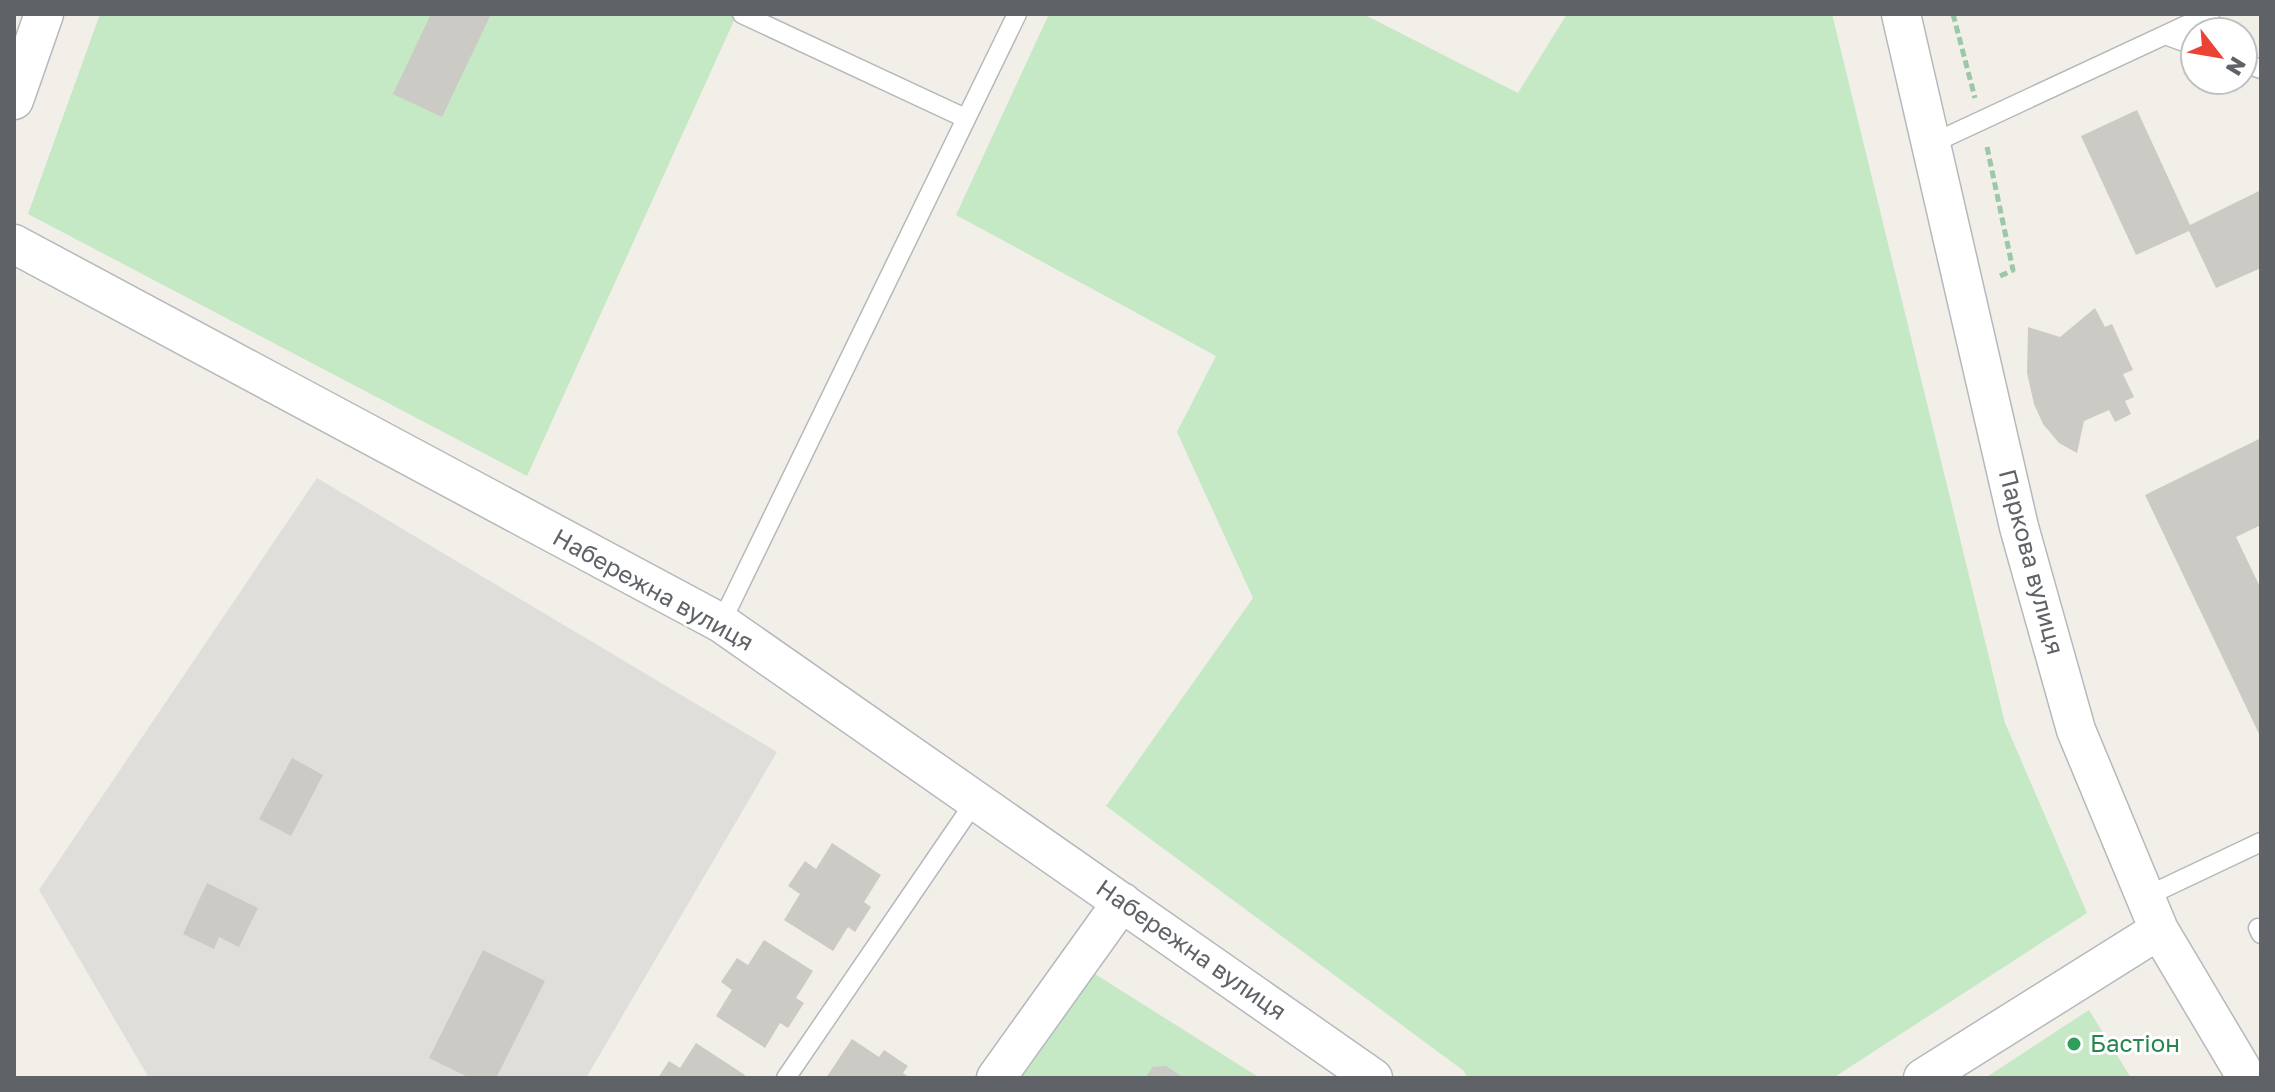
<svg xmlns="http://www.w3.org/2000/svg" width="2275" height="1092" viewBox="0 0 2275 1092" font-family="'Golos Text',sans-serif">
  <style>
    .industrial { fill: #e0deda }
    .green { fill: #c5e8c5 }
    .building { fill: #cccac5 }
    .lines { fill: none; stroke-linecap: round; stroke-linejoin: round }
    .lane-casing { stroke: #b5b8bc; stroke-width: 21 }
    .street-casing { stroke: #b5b8bc; stroke-width: 41 }
    .path { stroke: #9cc7a9; stroke-width: 5; stroke-dasharray: 8 4; stroke-linecap: butt }
    .lane { stroke: #fff; stroke-width: 18 }
    .street { stroke: #fff; stroke-width: 38 }
    .leisure-dot { fill: #2e9e5b; stroke: #fff; stroke-width: 3 }
    .labels { text-anchor: middle; stroke-width: 6; stroke-linejoin: round; paint-order: stroke }
    .street-label { font-size: 24px; fill: #5f6368; stroke: #fff }
    .leisure-label { font-size: 24px; fill: #27864d; stroke: #fff; text-anchor: start }
  </style>
  <rect width="100%" height="100%" fill="#f1efe8"/>
  <path class="industrial" d="M317 478 777 752 586 1078H149L39 890Z"/>
  <path class="green" d="M100 14H737L527 476 28 214Z
    M1049 14H1363L1518 93 1567 14H1832L2005 723 2087 913 1833 1078H1467L1464 1071 1106 806 1253 598 1177 432 1216 356 956 215Z
    M1087 969 1260 1078H1015Z
    M2089 1010 2131 1078H1985Z"/>
  <path class="building" d="M431 14H491L442 117 393 94Z
    M2137 110 2190 225 2261 190V268L2216 288 2189 231 2136 255 2081 136Z
    M2095 308 2105 327 2112 324 2133 370 2123 374 2134 397 2125 401 2131 414 2115 422 2109 410 2084 421 2077 453 2059 443 2043 424 2034 404 2027 373 2028 327 2060 337Z
    M2261 438V525L2236 537 2261 589V738L2145 495Z
    M292 758 323 775 291 836 259 819Z
    M832 843 881 875 864 902 871 907 855 932 848 927 833 951 784 920 800 894 788 886 805 861 816 869Z
    M207 883 258 908 239 947 219 937 214 949 183 934Z
    M764 940 813 971 796 998 804 1003 788 1028 780 1023 765 1048 716 1016 732 990 721 982 737 958 748 965Z
    M483 950 545 981 496 1078H470L429 1058Z
    M852 1039 879 1057 884 1050 908 1066 903 1073 910 1078H826Z
    M696 1043 745 1075 743 1078H658L669 1061 680 1068Z
    M1166 1066 1184 1078H1145L1153 1067Z"/>
  <g class="lines">
    <defs>
      <path id="lane" d="M742 14 965 118
        M2165 35 2195 46
        M2243 63 2261 69
        M1931 144 2210 14
        M721 623 1017 14
        M2145 897 2261 842
        M2258 928 2261 934
        M786 1078 976 800"/>
      <path id="street" d="M1901 14 2019 527 2076 730 2159 930 2247 1078
        M14 100 44 14
        M14 244 721 623 1373 1078
        M996 1078 1122 902
        M1923 1078 2159 930"/>
    </defs>
    <use href="#lane" class="lane-casing"/>
    <use href="#street" class="street-casing"/>
    <path class="path" d="M1953 14 1975 98
      M1987 147 2013 270 1998 277"/>
    <use href="#lane" class="lane"/>
    <use href="#street" class="street"/>
  </g>
  <circle class="leisure-dot" cx="2074" cy="1044" r="8"/>
  <g class="labels">
    <g class="street-label">
      <text transform="translate(2031 562) rotate(75)" y="8">Паркова вулиця</text>
      <text transform="translate(653 590) rotate(29)" y="8">Набережна вулиця</text>
      <text transform="translate(1191 950) rotate(35)" y="8">Набережна вулиця</text>
    </g>
    <g class="leisure-label">
      <text x="2090" y="1052">Бастіон</text>
    </g>
  </g>
  <rect width="2275" height="1092" fill="none" stroke="#5f6368" stroke-width="32"/>
  <g transform="translate(2219 56) rotate(121)"><circle r="38" fill="#ffffff" stroke="#bfc1c3" stroke-width="2"/>
  <path d="M0-6L14 30L0 20L-14 30Z" fill="#ea4335"/>
  <text y="-12" font-size="22" font-weight="bold" text-anchor="middle" fill="#5f6368">N</text>
  </g>
</svg>
